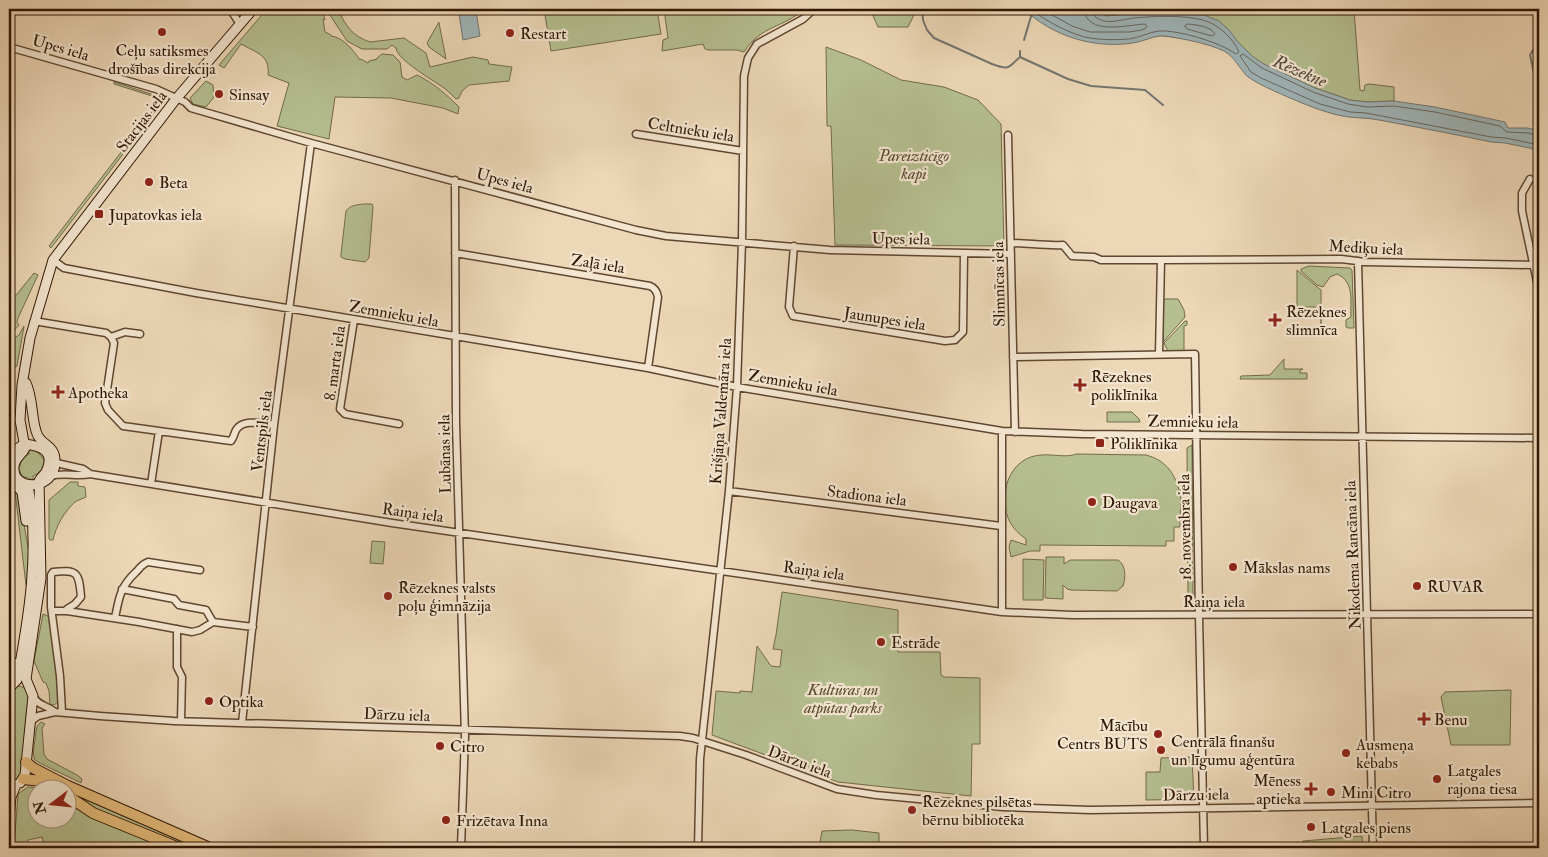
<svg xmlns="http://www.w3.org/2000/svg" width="1548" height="857" viewBox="0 0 1548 857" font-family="'IM FELL Double Pica',serif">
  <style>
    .green { fill: #b5bf90; stroke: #726b4a }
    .water { fill: #9fb6ba; stroke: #737671 }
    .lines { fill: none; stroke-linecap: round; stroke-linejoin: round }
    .shore { stroke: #68665f; stroke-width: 1 }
    .stream { stroke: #737671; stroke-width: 2 }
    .minor-casing { stroke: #5f4730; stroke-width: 9 }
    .secondary-casing { stroke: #301704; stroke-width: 11 }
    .primary-casing { stroke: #301704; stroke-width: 12 }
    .minor { stroke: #f3e5d0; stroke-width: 6 }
    .secondary { stroke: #f3e5d0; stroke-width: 9 }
    .primary { stroke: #e6bc7b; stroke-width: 10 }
    .poi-dot { fill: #8f2418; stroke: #f3e5d0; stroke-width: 2 }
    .labels { text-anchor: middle; stroke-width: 4.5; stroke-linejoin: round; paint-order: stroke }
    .poi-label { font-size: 16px; fill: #301704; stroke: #f3e5d0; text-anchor: start }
    .street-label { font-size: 16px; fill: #301704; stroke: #f3e5d0 }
    .park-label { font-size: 16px; font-style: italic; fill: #58492e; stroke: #f3e5d0 }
    .water-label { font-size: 18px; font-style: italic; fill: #51473b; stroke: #f3e5d0 }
  </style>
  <rect width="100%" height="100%" fill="#ecd7b6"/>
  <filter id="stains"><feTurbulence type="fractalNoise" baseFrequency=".004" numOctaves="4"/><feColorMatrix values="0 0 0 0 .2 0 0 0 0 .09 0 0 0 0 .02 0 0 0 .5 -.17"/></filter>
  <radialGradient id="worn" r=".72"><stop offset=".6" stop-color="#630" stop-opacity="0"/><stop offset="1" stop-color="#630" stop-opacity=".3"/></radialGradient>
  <path class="green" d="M267 9H322L325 20 323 19 325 32 331 35V36C343 37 354 51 360 60L361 59 368 63 369 61 377 59V58L382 54 393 55 400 62 402 77 407 80 417 75C433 83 446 94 459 107L458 114 443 108 391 98 335 97 329 139 277 126 289 83 268 75C270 55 257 53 241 44L224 68 219 65Z
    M326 9H338C345 25 352 36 370 42L404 38 426 53 430 67 473 57 488 60 489 64 512 67 509 81 469 85 462 91 459 98 456 99C452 95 448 91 444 88 433 80 397 60 396 48L392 45 387 49H362L347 41Z
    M544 9H657L661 34 551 51Z
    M664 9H804C784 28 761 25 744 52L737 50H708L705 49 703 44 662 51 663 40 668 38Z
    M870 9H917L908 27H878Z
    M1059 9H1354L1360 90 1364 91 1365 85 1369 84 1394 87V101L1367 102 1350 100 1315 88 1261 75 1228 44 1109 29Z
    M439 22V23L446 59 429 47 427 43Z
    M826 47 861 60 901 80 944 87 978 100 1001 124 1004 246 835 245 831 126H827Z
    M206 81 213 85 214 97 206 107 193 104 190 98Z
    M114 82 154 95 158 97 159 107 51 248 49 246 155 108V100L152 96 114 84Z
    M364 204H372L373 207 369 258 365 262 345 259 341 257V254L346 211C350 205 357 205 364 204Z
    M1309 266 1350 268 1352 270 1354 328H1348L1346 327V320L1351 317C1350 301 1355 282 1337 274L1330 277 1323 287 1317 285 1301 271V269Z
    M1297 270 1321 290V327V312H1317V307H1297Z
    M34 273 38 275 18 318 17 322 19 325 9 336V304Z
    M1165 299H1178L1184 310 1185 317 1163 342 1162 302Z
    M1185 321H1187V325L1184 326V351H1168L1164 343Z
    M24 326 17 366 13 369V357L9 351V342L19 335Z
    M1284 359V369H1303L1300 370V373H1307V379H1240L1241 376 1270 375Z
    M1107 412H1132L1139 419 1140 422H1107Z
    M1192 445 1193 601H1190L1188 598 1187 448Z
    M29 449 37 451 44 460C44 469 40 473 33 476V480L22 476 19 469 22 459 29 454Z
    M1076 454 1146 455C1165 460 1174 472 1179 490H1181L1180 527H1174V541H1166V546L1040 545V551H1030L1011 557 1009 547 1011 540 1026 545V539C1012 529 1005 518 1005 501 1004 478 1017 456 1042 455 1053 454 1067 458 1076 454Z
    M9 481 18 492 31 563V587L26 585 15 491 9 485Z
    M70 482H78V486L85 487 86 497C82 499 78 500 75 502 64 512 56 526 53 540H50L49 539V500Z
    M372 541 385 542 383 564 370 563Z
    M1046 557H1064V564L1070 560H1118C1126 565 1126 578 1123 586L1117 591 1071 590 1067 589 1063 585V599L1045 598Z
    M1023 559 1044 560 1043 600H1023Z
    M782 592 898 610V652H940L941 675 944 677 980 678V744H972L971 796 838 782 712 735 716 691 740 693V691L752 692 757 646 771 666 780 667 782 650 773 649 776 635Z
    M43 614 50 617 60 697C58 703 56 705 50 705L49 691 46 683 43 682 34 661Z
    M19 686 26 688 30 694 21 779 9 784V692L12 688Z
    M1511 690 1510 745H1451L1441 697 1445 692Z
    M41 722 45 724 42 728 44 754 47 759 77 775 82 779 81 783C74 779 38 763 35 760 32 755 34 746 35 740 36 734 35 726 41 722Z
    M1192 757 1194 799 1146 800V772H1160L1161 758Z
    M53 782 198 848H191L104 815 68 790 64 789Z
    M42 784 53 789 38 790V820H68V799L168 848H45L42 837 28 840 23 848H14L18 794 28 787 41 788Z
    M852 830 879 833V847L877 848H819L822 831Z
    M1362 836 1363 848H1298L1303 841Z"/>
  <path class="water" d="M1024 9H1094L1106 16 1148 12 1204 15 1219 21 1229 30 1238 42 1252 56 1264 64 1315 88 1350 100 1367 102 1394 101 1435 107 1505 122 1508 128H1528L1539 131V150L1505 143 1491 142C1454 134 1416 127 1379 120 1369 118 1359 118 1349 117 1333 115 1317 109 1302 103 1288 97 1258 85 1247 76 1239 68 1235 57 1224 51 1207 43 1184 39 1165 36 1154 35 1143 42 1132 43 1094 49 1052 36 1024 9Z
    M476 11 480 36 463 40 459 14Z"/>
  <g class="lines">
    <path class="shore" d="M1031 9C1043 20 1074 36 1090 38 1102 40 1116 40 1129 39 1139 38 1149 32 1159 31 1179 30 1219 42 1236 54L1239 52C1233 38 1218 24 1203 20 1184 15 1154 16 1134 18 1125 19 1112 23 1104 21 1097 19 1091 15 1091 9
      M1041 9 1072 26 1090 32H1129L1142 30 1147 27 1145 24C1127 25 1086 36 1084 9
      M1188 24C1197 25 1210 26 1215 34L1212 36 1187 29 1185 26Z
      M1539 136 1528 133 1507 132 1500 126 1435 112 1394 106 1367 107 1348 104 1313 92 1262 68 1243 54 1240 56 1251 72 1261 78 1320 104 1350 112 1366 113 1491 137 1506 138 1539 145"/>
    <path class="stream" d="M922 9 923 20 927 30 934 38 992 64C1011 71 1008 67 1020 57V51
      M1024 40 1032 13
      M1539 47 1533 50 1530 55 1539 96
      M1020 57 1068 79 1091 86 1145 90 1163 105"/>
    <defs>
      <path id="minor" d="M230 9 240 24
        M242 9 248 14
        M9 47 156 89 185 102 191 108 311 143 636 230 666 236 830 250 1011 254
        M636 134 743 151
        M1008 135 1015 432
        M1530 179 1522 193V211L1539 291
        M455 180 456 424 465 736 461 848
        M1011 243C1028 243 1045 246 1063 245L1072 256 1094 257 1101 260H1161
        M794 246 789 307 793 316 945 341 955 340 963 332 964 253
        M455 253 650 286C655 288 657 291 658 297L648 368
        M53 260 64 268 196 293 648 368 737 387 1002 431 1082 434 1539 438
        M1358 261 1373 848
        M354 320 340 409 345 414 399 424
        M34 321 106 333 111 337 114 343 105 403 108 410 123 426 231 441C234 437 234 434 236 430 243 418 263 424 274 425
        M111 337 125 332 140 334
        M1159 354 1161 260 1341 259 1365 262 1533 265
        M1013 357 1195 354 1199 615 1204 848
        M1002 431V612
        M52 462 83 469 90 474
        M51 476C64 472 77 477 90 474L392 523 1002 612 1072 615 1539 614
        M151 484 159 431
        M729 491 1001 526
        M122 589 174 599 179 605 206 610 213 622
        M52 611H67L139 622 192 632 200 630 213 622 253 627
        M115 618C119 598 120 587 136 572 140 568 142 564 148 562L200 570
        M177 629V667L182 677 181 721
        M9 662H20
        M33 696C38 706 47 705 55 712
        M62 712 60 676 51 607V575L53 572C78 569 79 573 81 597L75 604 67 609V611
        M30 722 38 716 55 712 100 716 174 721 680 736 693 738 746 755 837 789 876 795 1003 807 1090 810 1539 803
        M242 723 274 425 311 143
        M698 848 700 759 729 491 737 387 742 242 744 76 748 58 757 44 803 19 814 9"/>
      <path id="secondary" d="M26 383C34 400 31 423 38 436 44 446 55 446 55 461 56 491 12 492 14 467 14 458 22 455 25 448L20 420 22 385 30 338 53 260 176 99 253 9
        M9 461 14 451 24 444
        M9 473 13 482 22 492 26 521
        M9 688 17 680C29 616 40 550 28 485
        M9 786 20 783 25 775 33 696 26 679 41 578 39 481C41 477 44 475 46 472 56 451 41 446 25 444
        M9 818 11 797 16 785"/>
      <path id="primary" d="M26 762 33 768 68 786 210 848
        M23 779 42 781 58 790
        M68 796 93 813 179 848"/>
    </defs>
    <use href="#minor" class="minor-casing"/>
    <use href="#secondary" class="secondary-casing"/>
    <use href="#primary" class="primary-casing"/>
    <use href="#minor" class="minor"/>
    <use href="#secondary" class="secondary"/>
    <use href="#primary" class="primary"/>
  </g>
  <g class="poi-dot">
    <circle cx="162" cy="32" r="5"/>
    <circle cx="510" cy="33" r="5"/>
    <circle cx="219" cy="94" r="5"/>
    <circle cx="149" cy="182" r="5"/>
    <rect x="94" y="209" width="10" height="10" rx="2.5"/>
    <path d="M1272.5 312.5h5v5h5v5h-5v5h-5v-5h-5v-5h5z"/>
    <path d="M1077.5 377.5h5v5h5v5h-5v5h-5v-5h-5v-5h5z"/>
    <path d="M55.5 384.5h5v5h5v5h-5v5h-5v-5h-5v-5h5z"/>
    <rect x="1095" y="438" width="10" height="10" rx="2.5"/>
    <circle cx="1092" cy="502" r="5"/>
    <circle cx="1233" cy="567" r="5"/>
    <circle cx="1417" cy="586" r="5"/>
    <circle cx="388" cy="596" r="5"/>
    <circle cx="881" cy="642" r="5"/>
    <circle cx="209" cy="701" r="5"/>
    <path d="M1421.5 711.5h5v5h5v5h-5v5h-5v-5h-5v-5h5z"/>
    <circle cx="1158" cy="734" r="5"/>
    <circle cx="440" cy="746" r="5"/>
    <circle cx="1161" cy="750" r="5"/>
    <circle cx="1346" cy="753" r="5"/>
    <circle cx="1437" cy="779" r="5"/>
    <path d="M1308.5 781.5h5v5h5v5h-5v5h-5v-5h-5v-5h5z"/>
    <circle cx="1331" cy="792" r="5"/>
    <circle cx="912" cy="810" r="5"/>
    <circle cx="446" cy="820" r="5"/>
    <circle cx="1311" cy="827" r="5"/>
  </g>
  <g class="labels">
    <g class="poi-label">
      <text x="520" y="39">Restart</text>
      <text x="162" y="56" text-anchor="middle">Ceļu satiksmes<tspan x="162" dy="18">drošības direkcija</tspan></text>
      <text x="229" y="100">Sinsay</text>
      <text x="159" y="188">Beta</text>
      <text x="109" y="220">Jupatovkas iela</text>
      <text x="1286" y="317">Rēzeknes<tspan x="1286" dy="18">slimnīca</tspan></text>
      <text x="1091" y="382">Rēzeknes<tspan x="1091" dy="18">poliklīnika</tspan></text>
      <text x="68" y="398">Apotheka</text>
      <text x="1110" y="449">Poliklīnika</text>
      <text x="1102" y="508">Daugava</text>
      <text x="1243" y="573">Mākslas nams</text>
      <text x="1427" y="592">RUVAR</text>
      <text x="398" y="593">Rēzeknes valsts<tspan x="398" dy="18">poļu ģimnāzija</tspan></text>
      <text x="891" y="648">Estrāde</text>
      <text x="219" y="707">Optika</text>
      <text x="1434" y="725">Benu</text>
      <text x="1148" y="731" text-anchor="end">Mācību<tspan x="1148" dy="18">Centrs BUTS</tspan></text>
      <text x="1171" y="747">Centrālā finanšu<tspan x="1171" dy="18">un līgumu aģentūra</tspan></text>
      <text x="1356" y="750">Ausmeņa<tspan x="1356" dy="18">kebabs</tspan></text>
      <text x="450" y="752">Citro</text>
      <text x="1447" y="776">Latgales<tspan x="1447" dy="18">rajona tiesa</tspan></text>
      <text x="1301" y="786" text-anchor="end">Mēness<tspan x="1301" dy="18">aptieka</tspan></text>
      <text x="1341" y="798">Mini Citro</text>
      <text x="922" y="807">Rēzeknes pilsētas<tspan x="922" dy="18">bērnu bibliotēka</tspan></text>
      <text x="456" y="826">Frizētava Inna</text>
      <text x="1321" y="833">Latgales piens</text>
    </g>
    <g class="street-label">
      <text transform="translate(61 47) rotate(16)" y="6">Upes iela</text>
      <text transform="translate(141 121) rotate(-53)" y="6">Stacijas iela</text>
      <text transform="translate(691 129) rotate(9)" y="6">Celtnieku iela</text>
      <text transform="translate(505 180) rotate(15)" y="6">Upes iela</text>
      <text transform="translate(901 238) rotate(1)" y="6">Upes iela</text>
      <text transform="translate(1366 247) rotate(3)" y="6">Mediķu iela</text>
      <text transform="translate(598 263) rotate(9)" y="6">Zaļā iela</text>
      <text transform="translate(998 284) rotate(-91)" y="6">Slimnīcas iela</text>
      <text transform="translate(394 313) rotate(10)" y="6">Zemnieku iela</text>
      <text transform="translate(885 318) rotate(9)" y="6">Jaunupes iela</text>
      <text transform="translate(334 363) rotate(-82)" y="6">8. marta iela</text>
      <text transform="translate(793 382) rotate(10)" y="6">Zemnieku iela</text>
      <text transform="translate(720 411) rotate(-86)" y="6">Krišjāņa Valdemāra iela</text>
      <text transform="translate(1193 421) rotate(1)" y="6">Zemnieku iela</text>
      <text transform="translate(261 431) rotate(-83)" y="6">Ventspils iela</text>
      <text transform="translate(444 454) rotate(-91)" y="6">Lubānas iela</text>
      <text transform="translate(867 495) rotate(7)" y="6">Stadiona iela</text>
      <text transform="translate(413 512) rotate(8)" y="6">Raiņa iela</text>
      <text transform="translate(1184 527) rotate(-91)" y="6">18. novembra iela</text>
      <text transform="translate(1352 555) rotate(-92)" y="6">Nikodema Rancāna iela</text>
      <text transform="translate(814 570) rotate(8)" y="6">Raiņa iela</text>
      <text x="1214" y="607">Raiņa iela</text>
      <text transform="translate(397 714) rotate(2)" y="6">Dārzu iela</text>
      <text transform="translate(800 761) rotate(20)" y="6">Dārzu iela</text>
      <text transform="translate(1196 794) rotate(-1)" y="6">Dārzu iela</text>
    </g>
    <g class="park-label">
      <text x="914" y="161">Pareizticīgo<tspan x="914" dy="18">kapi</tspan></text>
      <text x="843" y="695">Kultūras un<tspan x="843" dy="18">atpūtas parks</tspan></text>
    </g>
    <g class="water-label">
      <text transform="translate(1300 71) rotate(23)" y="6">Rēzekne</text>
    </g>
  </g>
  <rect width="1548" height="857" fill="none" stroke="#ecd7b6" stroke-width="30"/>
  <rect x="10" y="10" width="1528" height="837" fill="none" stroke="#301704" stroke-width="2.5"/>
  <rect x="15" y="15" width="1518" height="827" fill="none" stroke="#301704"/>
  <g transform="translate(52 804) rotate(254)"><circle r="24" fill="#f3e5d0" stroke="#a5937e"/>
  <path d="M0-4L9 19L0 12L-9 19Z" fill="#8f2418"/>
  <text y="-8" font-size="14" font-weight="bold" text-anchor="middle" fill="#301704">N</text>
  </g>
  <rect width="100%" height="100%" filter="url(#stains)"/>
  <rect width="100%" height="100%" fill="url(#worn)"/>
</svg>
